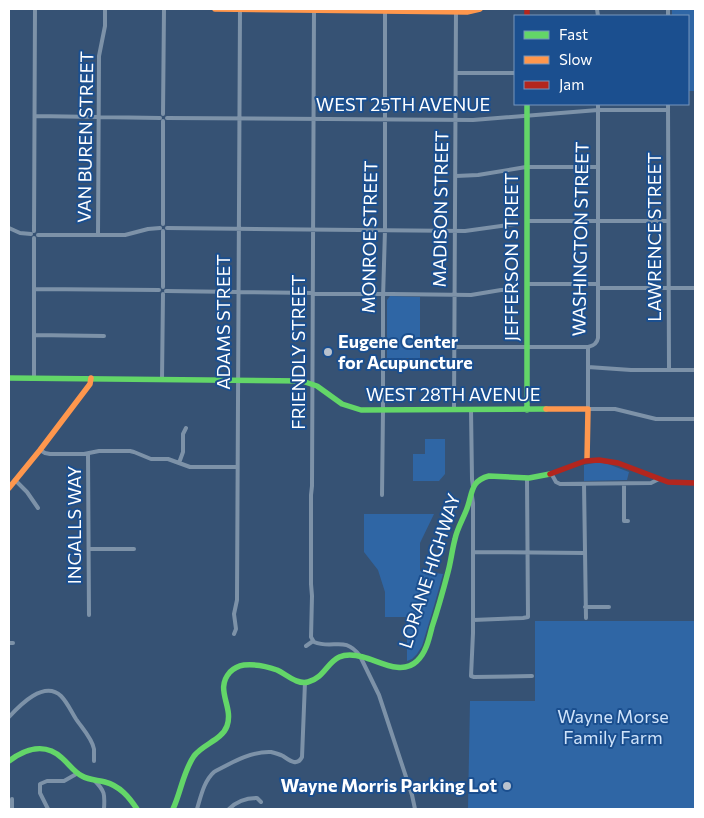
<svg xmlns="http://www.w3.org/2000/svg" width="704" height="818" viewBox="0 0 704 818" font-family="Commissioner,sans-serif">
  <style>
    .green { fill: #2f66a5 }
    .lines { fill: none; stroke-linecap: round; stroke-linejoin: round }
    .street { stroke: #7d92a8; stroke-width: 4 }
    .fast { stroke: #63d668; stroke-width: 5.5 }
    .slow { stroke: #ff974d; stroke-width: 5.5 }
    .jam { stroke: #b3261e; stroke-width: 5.5 }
    .poi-dot { fill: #b9c2ce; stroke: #1b4f8f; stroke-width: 2 }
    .labels { text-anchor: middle; stroke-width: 4; stroke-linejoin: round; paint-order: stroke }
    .street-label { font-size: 18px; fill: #fff; stroke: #1b4f8f }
    .poi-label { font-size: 18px; font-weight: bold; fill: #fff; stroke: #1b4f8f; text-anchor: start }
    .park-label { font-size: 18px; fill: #cfe3fa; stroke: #1b4f8f }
  </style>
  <rect width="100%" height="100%" fill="#365274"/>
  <path class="green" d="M672 9H695V91H688V16H672Z
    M390 296 420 297V358H387V300Z
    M425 439H445V474L439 481H413V454H425Z
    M598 462 608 464 629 472 627 480 584 481V465Z
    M364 514H434L420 543V571L443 574 434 606 422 646 417 654 412 659 407 661V617H385V592L378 570 364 552Z
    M535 621H695V809H468L470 701H535Z"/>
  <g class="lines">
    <path class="street" d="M314 9 312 486 311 495V584L312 596 311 637 314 642C334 650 344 635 360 656L379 695 412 795 415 809
      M597 9 598 16
      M668 9V16
      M456 73H515
      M598 104V338C597 344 593 346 588 347V409H615L656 419H695
      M668 104 669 370
      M163 114 164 9
      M35 116 160 118
      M167 118 473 120 598 110H668
      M456 176 478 175 526 167H598
      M527 221H668
      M163 224V121
      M9 228 20 233 31 234
      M167 228 465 231 515 224
      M34 231 35 9
      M38 235H125L148 229 160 228
      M98 235 99 56 105 26V9
      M527 284H598
      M163 287V231
      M598 288H695
      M34 289 159 290
      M166 291 471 295 501 290H510
      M34 335 104 336
      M454 347H588
      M588 367 631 370H695
      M34 378V238
      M162 379 163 294
      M454 410 456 9
      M471 410 472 479 473 487
      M40 450 45 453 50 454H84L99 451H130L134 452 151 459H168L190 467H237
      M88 454 89 615
      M179 463 183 452V434L186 428
      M551 473 556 482 560 484 651 483 659 479
      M15 480 27 492 38 508
      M584 484 586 618
      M624 484V521H628
      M382 495 383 410V298L385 230V11
      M472 496 473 503V633L471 676 474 677 532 676
      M89 549H134
      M473 552 585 553
      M585 607H609
      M473 620 523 618 528 617 527 478
      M234 634 236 629 234 614 237 600 240 9
      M9 643H13
      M306 646 313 641
      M9 717C20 705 44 680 61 696 67 702 71 711 76 719 82 728 92 738 94 749 94 753 94 757 94 761
      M94 780C105 791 105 794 104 809
      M12 809V799
      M48 809 40 793V784L47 781H64L78 773
      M197 809C201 796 204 781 214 772 231 763 251 751 271 752 275 753 279 754 283 756 289 760 297 767 302 757L305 682
      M229 809C237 801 246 798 257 798L261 802"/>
    <path class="fast" d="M527 104V410
      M9 378 302 381 317 386 342 404 361 410 546 409
      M9 761C25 749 45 742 62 758 69 764 74 772 82 776 89 780 97 780 105 782 120 786 129 797 137 809
      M173 809C181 792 183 772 194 756 203 744 222 740 227 726 234 706 214 690 230 672 234 668 238 666 244 665 255 664 266 666 277 670 286 674 297 685 308 682 331 676 327 647 363 657 379 661 402 676 417 661 426 653 429 639 432 627 438 609 443 591 448 572 451 561 452 550 455 539 457 529 462 521 466 511 473 495 469 481 489 476L529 478 550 474"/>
    <path class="slow" d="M215 9 467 12 480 9
      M546 409H588L587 460
      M9 488 40 450 90 384 91 378"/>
    <path class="jam" d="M527 9V16
      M550 474 585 461 599 460 618 463 668 482 695 483"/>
  </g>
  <g class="poi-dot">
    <circle cx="328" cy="352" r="5"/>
    <circle cx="507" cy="786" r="5"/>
  </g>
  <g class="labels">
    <g class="street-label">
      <text x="403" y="111">WEST 25TH AVENUE</text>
      <text transform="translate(86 137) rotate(-89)" y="6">VAN BUREN STREET</text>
      <text transform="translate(441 209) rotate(-89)" y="6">MADISON STREET</text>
      <text transform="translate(370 237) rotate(-89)" y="6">MONROE STREET</text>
      <text transform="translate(655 237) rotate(-90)" y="6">LAWRENCE STREET</text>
      <text transform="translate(581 239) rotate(-89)" y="6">WASHINGTON STREET</text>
      <text transform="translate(512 257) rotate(-90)" y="6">JEFFERSON STREET</text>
      <text transform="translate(224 322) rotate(-90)" y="6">ADAMS STREET</text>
      <text transform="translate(299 352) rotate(-90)" y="6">FRIENDLY STREET</text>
      <text x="453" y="401">WEST 28TH AVENUE</text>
      <text transform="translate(75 525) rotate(-90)" y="6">INGALLS WAY</text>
      <text transform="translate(430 571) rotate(-72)" y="6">LORANE HIGHWAY</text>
    </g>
    <g class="poi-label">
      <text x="338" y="348">Eugene Center<tspan x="338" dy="21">for Acupuncture</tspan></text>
      <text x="497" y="792" text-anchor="end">Wayne Morris Parking Lot</text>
    </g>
    <g class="park-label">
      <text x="613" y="723">Wayne Morse<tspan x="613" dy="21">Family Farm</tspan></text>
    </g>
  </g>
  <rect width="704" height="818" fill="none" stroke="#ffffff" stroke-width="20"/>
  <rect x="514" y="15" width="175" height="90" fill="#1b4f8f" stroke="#7695bc"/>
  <rect x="524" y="31" width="25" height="8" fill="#63d668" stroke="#7695bc"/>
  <text x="559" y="40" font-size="15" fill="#ffffff">Fast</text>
  <rect x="524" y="56" width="25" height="8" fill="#ff974d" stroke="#7695bc"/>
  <text x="559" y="65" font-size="15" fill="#ffffff">Slow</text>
  <rect x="524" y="81" width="25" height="8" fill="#b3261e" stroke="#7695bc"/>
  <text x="559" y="90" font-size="15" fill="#ffffff">Jam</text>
</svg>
